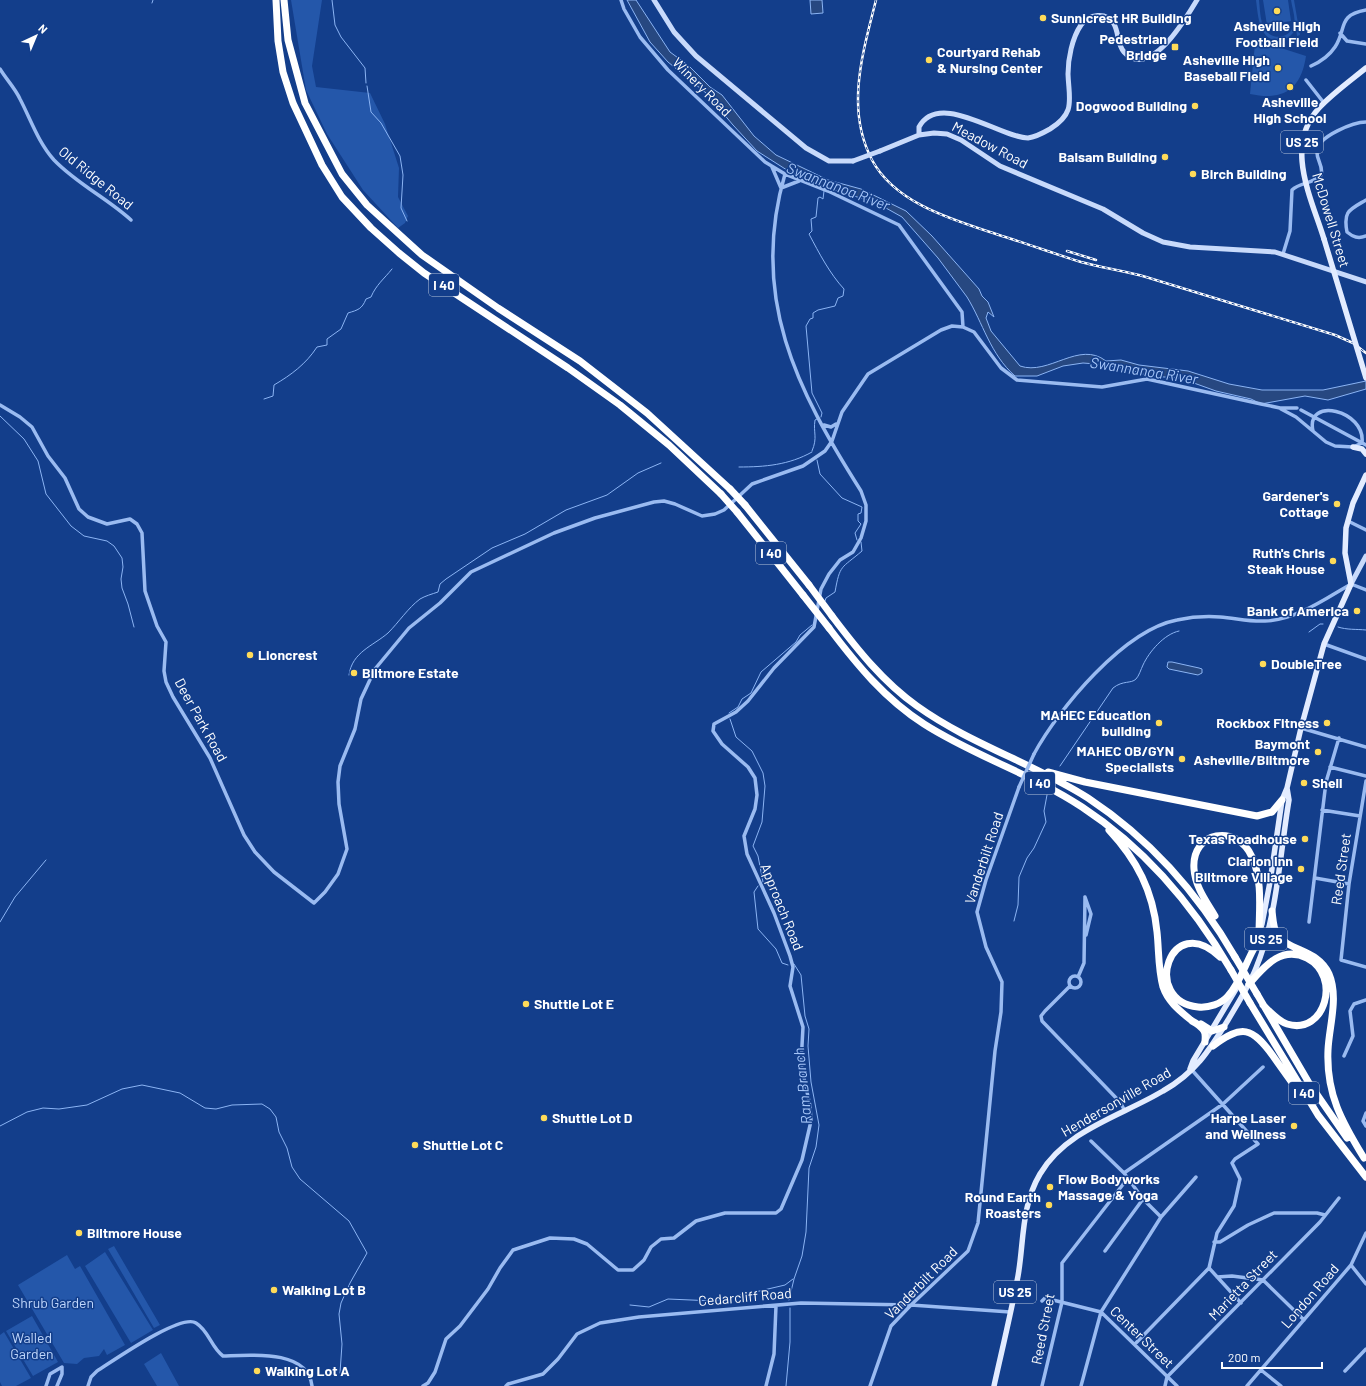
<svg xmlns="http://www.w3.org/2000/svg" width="1366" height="1386" viewBox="0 0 1366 1386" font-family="Barlow,sans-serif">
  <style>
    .green { fill: #2457aa }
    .water { fill: #274881; stroke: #8bb4f4 }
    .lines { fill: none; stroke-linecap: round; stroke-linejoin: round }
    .stream { stroke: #8bb4f4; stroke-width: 1 }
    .street { stroke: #9abbf1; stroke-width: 3.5 }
    .secondary { stroke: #c8dafb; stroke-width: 5 }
    .primary { stroke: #e3ecff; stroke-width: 5.5 }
    .highway { stroke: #fff; stroke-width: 7 }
    .rail-casing { stroke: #fff; stroke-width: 2.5 }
    .rail { stroke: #133e8b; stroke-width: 1; stroke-dasharray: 3; stroke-linecap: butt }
    .street-bridge { stroke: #9abbf1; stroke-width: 3.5 }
    .secondary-bridge { stroke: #c8dafb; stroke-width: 5 }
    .primary-bridge { stroke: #e3ecff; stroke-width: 5.5 }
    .highway-bridge { stroke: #fff; stroke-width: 7 }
    .poi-dot { fill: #ffdb59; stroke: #133e8b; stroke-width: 1.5 }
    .labels { text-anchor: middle; stroke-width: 3; stroke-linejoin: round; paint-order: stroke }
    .shield { fill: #133e8b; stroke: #b8c5dc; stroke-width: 1 }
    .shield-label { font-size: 13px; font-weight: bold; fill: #fff }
    .poi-label { font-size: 14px; font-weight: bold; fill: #fff; stroke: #133e8b; text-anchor: end }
    .street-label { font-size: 14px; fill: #fff; stroke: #133e8b }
    .park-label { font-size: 14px; fill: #c0d7fc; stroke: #133e8b }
    .water-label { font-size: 15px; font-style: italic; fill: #a5c5f8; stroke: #133e8b }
  </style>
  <rect width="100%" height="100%" fill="#133e8b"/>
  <path class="green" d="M291 0H322L312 66 316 87 370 93 385 124 399 168 398 197 408 216 405 223 398 228 363 190 327 134 306 90Z
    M1256 0H1259C1260 9 1260 20 1264 28 1271 41 1290 39 1294 25 1296 18 1292 8 1291 0H1294L1300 35 1297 36 1296 29C1292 35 1288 39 1281 40 1259 43 1258 15 1256 0Z
    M1263 0H1288L1291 21 1267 25Z
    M1259 41 1306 56C1301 90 1283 101 1250 94L1255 44Z
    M114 1246 160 1325 154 1328 108 1249Z
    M105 1252 153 1330 131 1343 85 1266Z
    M67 1255 75 1269 80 1266 125 1345 107 1355 104 1349 99 1356 84 1358 77 1364 64 1363 18 1285Z
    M32 1316 58 1362 33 1376 6 1331Z
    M4 1332 31 1378 16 1386H2L0 1382V1335Z
    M161 1353 179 1386H157L144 1364Z"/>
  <path class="water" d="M627 0H636L670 52 689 66 710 87 722 95 754 136 776 155 828 180 861 189 906 211 932 236 979 289 982 296 988 302 994 317 988 312 986 318 991 331 1020 366C1049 376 1079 340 1106 361L1121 360 1139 365 1188 371 1229 384 1262 390H1323L1366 381V389L1328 400 1305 396 1261 404 1251 399 1216 391 1180 378 1149 376 1128 369 1096 364 1083 363 1063 366 1037 376H1015C990 354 983 323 967 297L938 258 902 217 877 203 821 186 790 172 757 151 733 125 706 93 668 62 650 42Z
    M810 0H822L823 13 811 14Z
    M1168 662H1172L1199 668 1202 669V673L1198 675 1169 669 1167 667Z"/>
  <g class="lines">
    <path class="stream" d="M332 0 335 25 341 37 365 68 366 83
      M152 3 153 0
      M367 86 371 112 381 123 400 156 403 175 401 208 407 221
      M264 399 273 396 274 385C291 375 306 364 317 347L327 345V339L341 329 348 313C358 310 362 309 366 299L371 297C376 285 384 279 392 269
      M0 416 24 439 38 461 46 494 71 526 84 536 107 541 114 546 122 558 123 567 121 579 122 588 128 604 134 627
      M821 417 822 413 812 393 806 326 810 319 813 318V313L818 310 835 306 838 298 843 296 844 289C830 274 819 253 809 234L812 231 811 219 816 217 818 198 820 197 823 199 824 191
      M812 451C818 437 813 433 815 420L817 419
      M817 460 820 474 842 498 862 507 861 513 858 514V521L861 524 855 533 857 540
      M739 467C765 467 789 465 812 452
      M825 601 826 598 835 592C840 564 841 569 862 551L861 542
      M1338 627C1347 630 1356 629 1366 630
      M1309 632 1320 624H1323
      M349 675C352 652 373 646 388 633 399 622 408 608 420 599 425 596 432 594 438 592L440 584 446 579 492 548 525 534 566 510 607 495 638 473 661 463
      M729 713 738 707 742 699 751 693 761 672 796 642 800 635 812 625
      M730 719 736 737 752 751 763 773 765 786 762 822 753 846 758 856 763 882
      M1060 766 1113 688C1123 680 1131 684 1136 679 1139 676 1141 669 1143 665 1149 652 1164 634 1179 631
      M758 886 754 892 758 929 776 949 782 963 788 965
      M1014 921 1018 905 1019 877 1027 858 1034 848 1046 822 1044 811 1047 795
      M0 922 15 897 46 860
      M0 1126 27 1112 43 1108 59 1109 87 1105 122 1089 142 1085 180 1093 205 1108 216 1109 232 1105 262 1104 270 1109 276 1117 279 1132 287 1148 292 1167 300 1179 349 1221 367 1253 350 1283 341 1303 339 1314 342 1344 340 1373
      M751 1293 785 1285 793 1279
      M789 1300 794 1279 802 1256 806 1232 809 1168 816 1147 819 1125 811 1082 808 1046 809 1029 805 1016 801 975 794 964
      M630 1305 649 1307 668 1299 714 1301 745 1294
      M786 1386 790 1342V1308"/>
    <path class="street" d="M621 0 624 9 640 37 668 70 765 162 785 174 828 191 899 225 962 312 963 327
      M1340 33 1347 41 1366 44
      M1311 66C1320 62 1329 56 1335 47 1347 29 1337 15 1366 10
      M0 69C6 79 15 88 20 99 31 120 38 142 54 160 77 184 107 198 131 220
      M1306 80 1324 103
      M772 167 781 188 799 181
      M1366 200C1349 210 1343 211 1347 232 1353 237 1358 239 1366 236
      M1283 254 1290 231 1292 190C1300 182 1313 184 1321 175 1324 166 1316 160 1317 151 1318 136 1354 122 1366 122
      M0 405 20 417 32 427 48 456 65 478 79 509 88 517 107 524 130 519 137 524 142 533 145 591 157 626 166 642 164 671 166 682 173 697 210 758 244 835 255 852 274 872 314 903 325 892 338 874 347 849 339 804 338 782 340 766 355 729 361 699 375 669 409 628 440 603 471 572 554 533 595 518 654 502 664 501 675 504 702 516 715 514 724 510 752 484 803 466 825 451 832 441 842 412 868 374 941 330 952 326 963 327 974 332 1001 368 1017 380 1102 387 1147 379 1261 404 1280 408H1297
      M1281 409 1296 417 1326 442 1335 446 1353 447 1362 443C1366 410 1305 396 1313 431
      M1301 410 1366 445
      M824 425 831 427 836 424
      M1348 521 1366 530
      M1324 644 1366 659
      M1301 728 1366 747
      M1034 754C1059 708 1124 630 1177 620 1191 617 1206 616 1220 617 1235 618 1250 622 1265 621 1296 620 1325 599 1351 584L1366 590
      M1330 767 1366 776
      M1366 781 1349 884 1341 960 1366 967
      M1322 810 1360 816
      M1315 878 1349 884
      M1085 897 1091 914 1086 935
      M1309 922 1326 782 1339 738
      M1069 982a6 6 0 1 1 12 0a6 6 0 1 1-12 0Z
      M1078 977 1084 963 1085 897
      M1070 986 1045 1011 1041 1016 1042 1021 1120 1102 1125 1111
      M1344 1056 1353 1036 1350 1011 1354 1004 1366 1000
      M1191 1069 1258 1144 1235 1159 1232 1163 1240 1179 1234 1206 1217 1233 1209 1268
      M1366 1113 1363 1121 1366 1126
      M1091 1141 1124 1173 1143 1199 1161 1217
      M1124 1173 1223 1104 1263 1067
      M1214 1242H1220L1248 1225 1274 1213H1317L1325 1215
      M1105 1251 1143 1199
      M1351 1265 1366 1284
      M1209 1268 1241 1303
      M1217 1277 1232 1276 1263 1280 1304 1320
      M1042 1301 1045 1298 1101 1312 1177 1386
      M1135 1344 1209 1268
      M1261 1370 1281 1386
      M1345 1371 1366 1349
      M46 1386 50 1374 62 1367V1374L57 1386
      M88 1386 91 1377 97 1371C113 1361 181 1313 196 1323 209 1331 211 1347 223 1356 251 1355 308 1349 312 1386
      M423 1386 428 1383 435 1372 446 1339 460 1326 488 1289 500 1268 513 1250 550 1238 574 1239 587 1244 618 1270H633L644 1260 651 1247 661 1239 674 1238 696 1221 725 1213H776L781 1209 802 1160 811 1121 810 1106 801 1064 803 1027 790 986 793 967 790 956 774 913 747 854 744 836 755 809 757 795 755 778 748 767 722 744 713 731 714 724 736 712 748 701 774 668 814 627 821 589 829 574 840 560 853 552 861 538 866 521V505L861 491C797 390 749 297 785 174
      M506 1386 508 1384 543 1374 558 1359 577 1334 600 1323 639 1317 801 1303 911 1305 1010 1312
      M766 1386 774 1354 776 1306
      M870 1386 891 1326 911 1305 968 1251 978 1223 995 1051 1001 1012 1002 982 986 947 977 912 986 880 1019 787
      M1042 1386 1062 1302V1263L1128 1178
      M1081 1386 1101 1312 1161 1217 1196 1177
      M1165 1386 1167 1377 1320 1222 1339 1198
      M1247 1386 1351 1265 1366 1233"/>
    <path class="secondary" d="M654 0 674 32 696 56 806 148 829 161H853
      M919 135V127C939 90 1001 138 1028 138 1036 137 1043 133 1050 129 1076 113 1069 100 1068 74 1068 59 1072 38 1081 25 1089 14 1106 11 1114 24 1119 33 1117 44 1124 52 1150 81 1186 18 1197 0
      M880 151 919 135 934 133 947 134 961 140 1000 166 1103 209 1143 233 1163 242 1190 247 1275 252 1366 282
      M1351 584 1366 556"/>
    <path class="primary" d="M1324 239C1311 197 1284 146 1319 108 1333 93 1350 81 1366 68
      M1353 447 1362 449 1366 454
      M1254 948 1262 924 1270 882 1282 800 1287 788 1301 728 1324 644 1351 584 1345 553 1346 528 1353 503 1366 475
      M1190 1069 1193 1061 1236 989
      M994 1386C1002 1350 1011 1313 1018 1276 1024 1242 1021 1206 1040 1174 1066 1130 1121 1116 1163 1091 1195 1073 1209 1051 1228 1020 1238 1003 1249 986 1256 968 1277 918 1280 853 1289 800L1287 788"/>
    <path class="highway" d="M276 0 278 41 283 72 293 103 322 165 342 197 371 228 399 253 424 273 568 368 620 405 669 445 721 494
      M284 0 288 40 305 103 342 174 367 205 422 255 498 308 580 361 647 413 730 489
      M745 505 809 585
      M737 512 803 595
      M832 616C857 649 883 682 917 706 970 744 1033 763 1088 798 1150 839 1198 893 1235 957
      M829 628C857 665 885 699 924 724 974 756 1032 774 1082 807 1146 849 1193 905 1231 970
      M1048 772 1085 782 1257 816 1272 812 1282 800
      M1109 830C1137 860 1153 891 1157 932 1159 950 1158 969 1163 987 1168 1002 1180 1011 1192 1021 1196 1023 1201 1026 1204 1031 1206 1034 1205 1038 1205 1042
      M1272 911C1273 918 1273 928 1277 934 1289 952 1318 949 1329 974 1339 997 1329 1027 1328 1050 1326 1094 1342 1122 1364 1158
      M1215 916C1206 901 1195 886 1194 869 1191 831 1237 823 1252 857 1263 881 1259 910 1259 936
      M1220 957C1170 909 1141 1001 1198 1007 1209 1008 1221 1004 1228 996 1241 982 1246 961 1256 945
      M1249 984C1264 967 1281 945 1307 958 1342 976 1325 1036 1287 1024 1278 1021 1270 1012 1263 1005
      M1257 994 1309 1083 1347 1138
      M1250 1003 1318 1115 1366 1177
      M1201 1024 1212 1031 1224 1027
      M1213 1046C1242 1024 1252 1027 1273 1056 1282 1069 1291 1081 1300 1094"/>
    <defs>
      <path id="rail" d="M876 0C863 52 845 109 872 160 896 205 957 221 1002 236 1028 244 1055 254 1081 262 1103 268 1125 271 1146 277 1209 296 1272 316 1335 335L1353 343 1366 353
        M1067 251 1096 260"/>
    </defs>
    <use href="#rail" class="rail-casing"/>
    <use href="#rail" class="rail"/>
    <path class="street-bridge" d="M1019 787 1034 754"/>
    <path class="secondary-bridge" d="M853 161 880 151"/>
    <path class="primary-bridge" d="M1324 239 1366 378"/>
    <path class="highway-bridge" d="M730 489 745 505
      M721 494 737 512
      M809 585 832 616
      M803 595 829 628
      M1235 957 1257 994
      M1231 970 1250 1003"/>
  </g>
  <g class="poi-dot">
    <circle cx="1277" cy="11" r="4"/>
    <circle cx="1043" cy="18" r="4"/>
    <rect x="1171" y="43" width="8" height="8" rx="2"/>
    <circle cx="929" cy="60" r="4"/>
    <circle cx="1278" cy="68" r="4"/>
    <circle cx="1290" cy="87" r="4"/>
    <circle cx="1195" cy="106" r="4"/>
    <circle cx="1165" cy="157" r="4"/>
    <circle cx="1193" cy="174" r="4"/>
    <circle cx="1337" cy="504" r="4"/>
    <circle cx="1333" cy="561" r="4"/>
    <circle cx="1357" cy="611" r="4"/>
    <circle cx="250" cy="655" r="4"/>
    <circle cx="1263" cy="664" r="4"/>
    <circle cx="354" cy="673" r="4"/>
    <circle cx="1159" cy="723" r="4"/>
    <circle cx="1327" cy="723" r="4"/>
    <circle cx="1318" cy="752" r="4"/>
    <circle cx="1182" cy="759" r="4"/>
    <circle cx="1304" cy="783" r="4"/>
    <circle cx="1305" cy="839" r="4"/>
    <circle cx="1301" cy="869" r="4"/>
    <circle cx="526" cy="1004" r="4"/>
    <circle cx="544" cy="1118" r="4"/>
    <circle cx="1294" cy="1126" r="4"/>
    <circle cx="415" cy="1145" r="4"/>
    <circle cx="1050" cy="1187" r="4"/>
    <circle cx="1049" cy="1205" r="4"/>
    <circle cx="79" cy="1233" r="4"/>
    <circle cx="274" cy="1290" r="4"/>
    <circle cx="257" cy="1371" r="4"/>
  </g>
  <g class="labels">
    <g class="shield">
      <rect x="1281" y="131" width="42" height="22" rx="3"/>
      <rect x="429" y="274" width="30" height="22" rx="3"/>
      <rect x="756" y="542" width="30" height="22" rx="3"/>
      <rect x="1025" y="772" width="30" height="22" rx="3"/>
      <rect x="1245" y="928" width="42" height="22" rx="3"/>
      <rect x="1289" y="1082" width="30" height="22" rx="3"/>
      <rect x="994" y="1281" width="42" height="22" rx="3"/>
    </g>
    <g class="shield-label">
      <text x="1302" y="147">US 25</text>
      <text x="444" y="290">I 40</text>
      <text x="771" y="558">I 40</text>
      <text x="1040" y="788">I 40</text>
      <text x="1266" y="944">US 25</text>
      <text x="1304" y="1098">I 40</text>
      <text x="1015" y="1297">US 25</text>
    </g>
    <g class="poi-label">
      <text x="1051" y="23" text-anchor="start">Sunnicrest HR Building</text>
      <text x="1277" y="31" text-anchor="middle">Asheville High<tspan x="1277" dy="16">Football Field</tspan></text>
      <text x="1167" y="44">Pedestrian<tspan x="1167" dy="16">Bridge</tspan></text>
      <text x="937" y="57" text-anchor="start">Courtyard Rehab<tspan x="937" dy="16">&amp; Nursing Center</tspan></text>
      <text x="1270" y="65">Asheville High<tspan x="1270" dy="16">Baseball Field</tspan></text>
      <text x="1290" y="107" text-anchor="middle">Asheville<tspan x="1290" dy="16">High School</tspan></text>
      <text x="1187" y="111">Dogwood Building</text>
      <text x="1157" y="162">Balsam Building</text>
      <text x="1201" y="179" text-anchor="start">Birch Building</text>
      <text x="1329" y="501">Gardener's<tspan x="1329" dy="16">Cottage</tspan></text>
      <text x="1325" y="558">Ruth's Chris<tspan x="1325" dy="16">Steak House</tspan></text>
      <text x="1349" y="616">Bank of America</text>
      <text x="258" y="660" text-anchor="start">Lioncrest</text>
      <text x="1271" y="669" text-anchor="start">DoubleTree</text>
      <text x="362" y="678" text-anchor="start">Biltmore Estate</text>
      <text x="1151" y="720">MAHEC Education<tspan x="1151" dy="16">building</tspan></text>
      <text x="1319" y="728">Rockbox Fitness</text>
      <text x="1310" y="749">Baymont<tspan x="1310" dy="16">Asheville/Biltmore</tspan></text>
      <text x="1174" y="756">MAHEC OB/GYN<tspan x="1174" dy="16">Specialists</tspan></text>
      <text x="1312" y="788" text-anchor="start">Shell</text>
      <text x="1297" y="844">Texas Roadhouse</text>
      <text x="1293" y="866">Clarion Inn<tspan x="1293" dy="16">Biltmore Village</tspan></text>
      <text x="534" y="1009" text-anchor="start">Shuttle Lot E</text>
      <text x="552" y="1123" text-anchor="start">Shuttle Lot D</text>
      <text x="1286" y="1123">Harpe Laser<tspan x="1286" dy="16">and Wellness</tspan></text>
      <text x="423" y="1150" text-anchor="start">Shuttle Lot C</text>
      <text x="1058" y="1184" text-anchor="start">Flow Bodyworks<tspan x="1058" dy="16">Massage &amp; Yoga</tspan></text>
      <text x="1041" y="1202">Round Earth<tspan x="1041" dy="16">Roasters</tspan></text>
      <text x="87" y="1238" text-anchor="start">Biltmore House</text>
      <text x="282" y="1295" text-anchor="start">Walking Lot B</text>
      <text x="265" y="1376" text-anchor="start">Walking Lot A</text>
    </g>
    <g class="street-label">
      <text transform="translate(702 87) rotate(45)" y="5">Winery Road</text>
      <text transform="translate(990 145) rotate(28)" y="5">Meadow Road</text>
      <text transform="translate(96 178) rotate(39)" y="5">Old Ridge Road</text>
      <text transform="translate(1331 220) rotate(73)" y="5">McDowell Street</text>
      <text transform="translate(201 720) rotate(61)" y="5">Deer Park Road</text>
      <text transform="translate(984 858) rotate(-72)" y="5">Vanderbilt Road</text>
      <text transform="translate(1341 869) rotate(-82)" y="5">Reed Street</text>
      <text transform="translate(782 907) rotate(68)" y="5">Approach Road</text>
      <text transform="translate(1116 1102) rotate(-30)" y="5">Hendersonville Road</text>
      <text transform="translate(921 1283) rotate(-45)" y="5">Vanderbilt Road</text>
      <text transform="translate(1243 1285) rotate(-46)" y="5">Marietta Street</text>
      <text transform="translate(1310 1296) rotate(-49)" y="5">London Road</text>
      <text transform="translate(745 1297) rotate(-5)" y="5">Cedarcliff Road</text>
      <text transform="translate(1043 1329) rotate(-79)" y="5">Reed Street</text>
      <text transform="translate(1142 1337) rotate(44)" y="5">Center Street</text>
    </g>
    <g class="park-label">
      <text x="53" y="1308">Shrub Garden</text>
      <text x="32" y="1343">Walled<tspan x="32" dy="16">Garden</tspan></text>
    </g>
    <g class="water-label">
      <text transform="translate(838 187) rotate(21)" y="5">Swannanoa River</text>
      <text transform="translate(1144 371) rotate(9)" y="5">Swannanoa River</text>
      <text transform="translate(803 1086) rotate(-96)" y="5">Ram Branch</text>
    </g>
  </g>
  <g transform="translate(36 36) rotate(44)" stroke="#133e8b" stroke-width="3" paint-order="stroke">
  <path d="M0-3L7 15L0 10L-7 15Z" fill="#ffffff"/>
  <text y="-6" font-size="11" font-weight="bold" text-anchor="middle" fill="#ffffff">N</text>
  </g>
  <path d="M1222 1362v6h100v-6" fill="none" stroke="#ffffff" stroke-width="2"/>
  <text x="1228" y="1362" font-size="12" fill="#ffffff" stroke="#133e8b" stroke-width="3" paint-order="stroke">200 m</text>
</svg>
